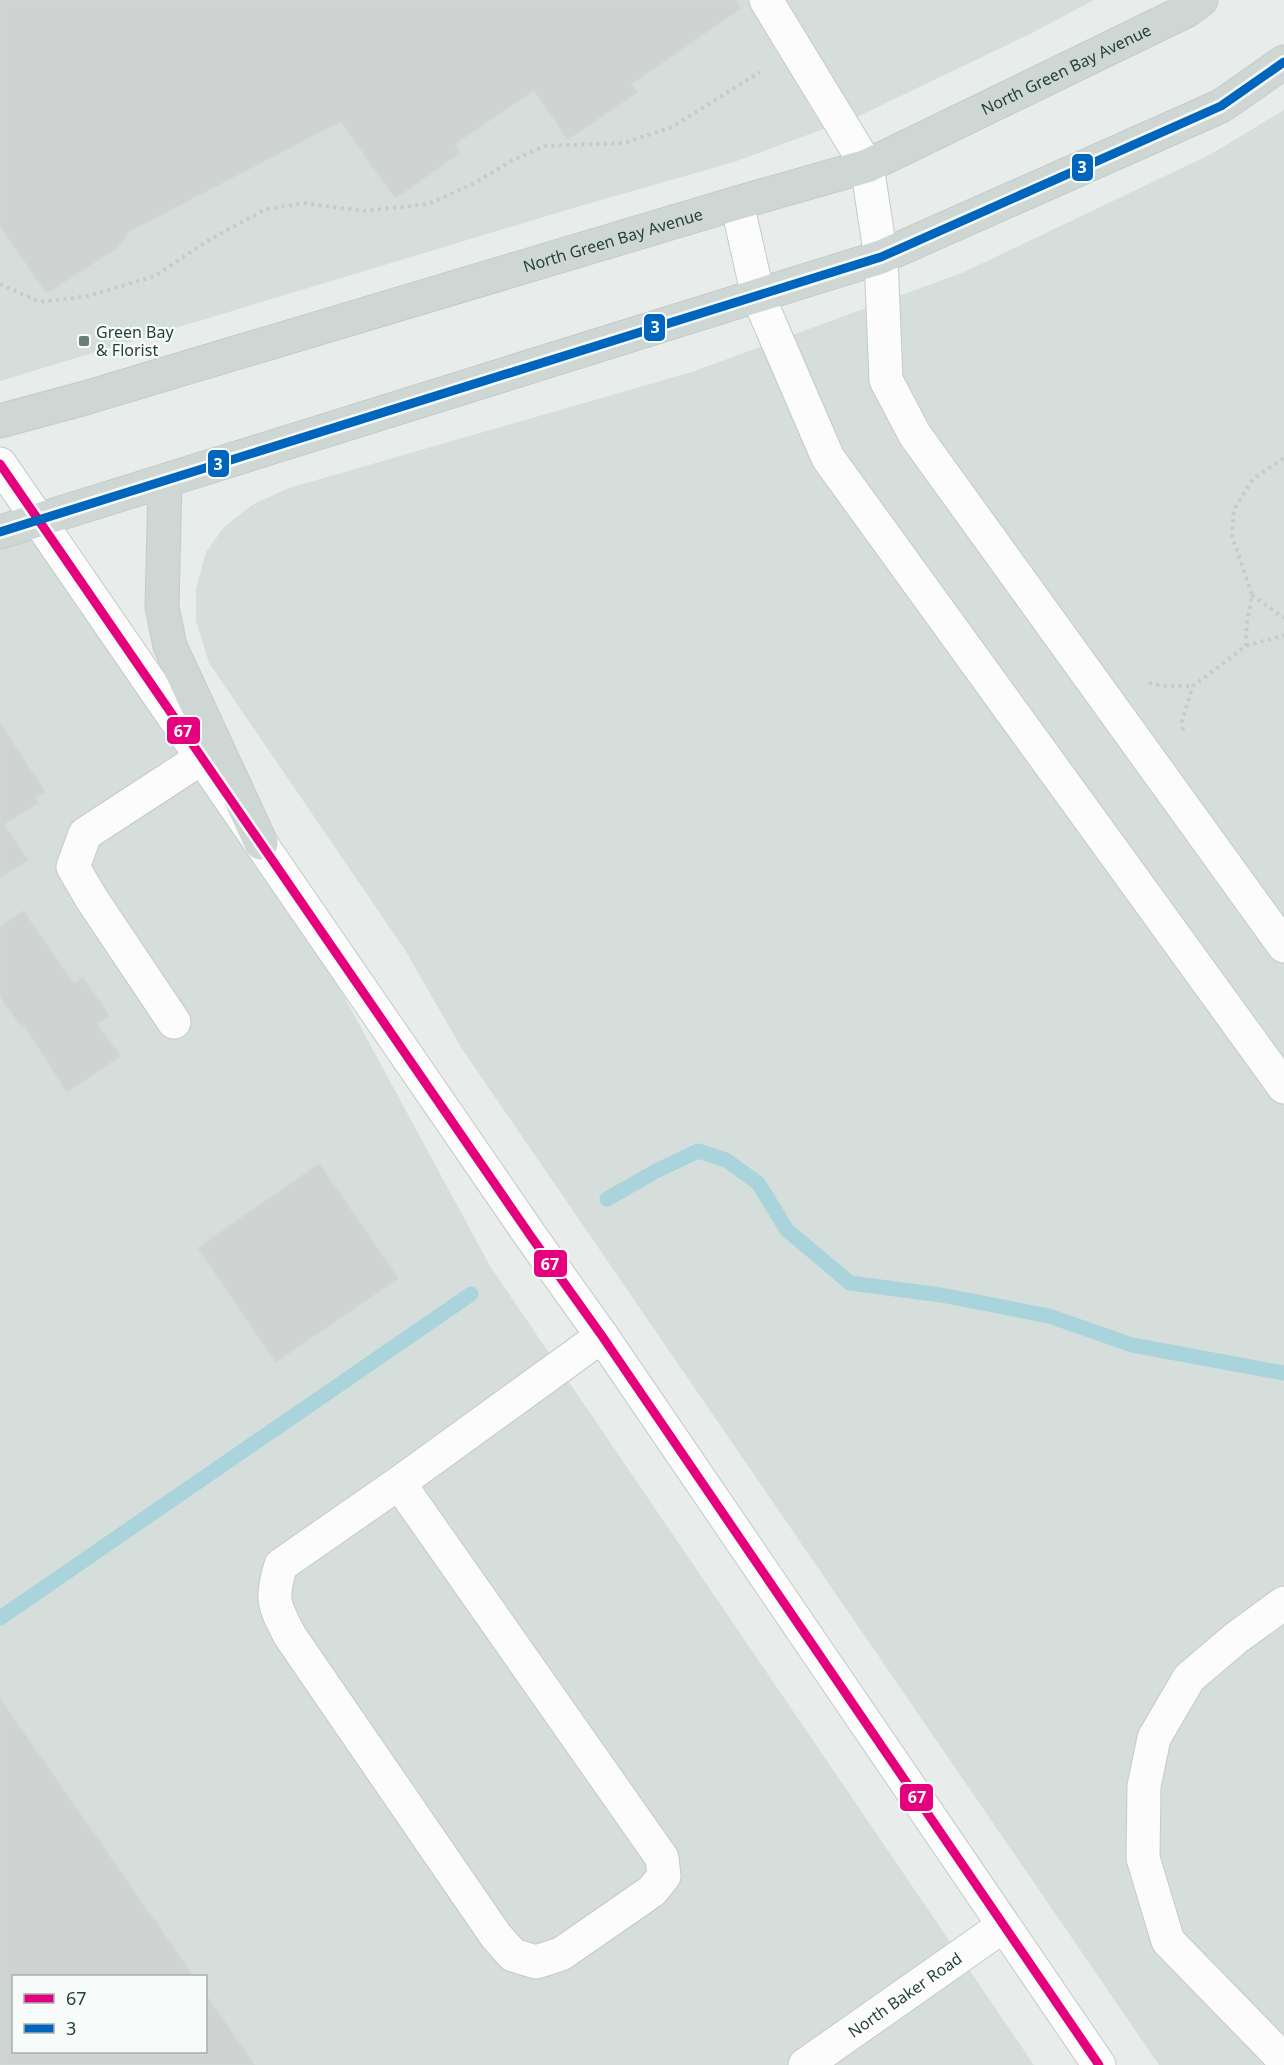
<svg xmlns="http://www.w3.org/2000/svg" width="1284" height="2065" viewBox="0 0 1284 2065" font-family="'Noto Sans',sans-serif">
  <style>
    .built { fill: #d6dedb; fill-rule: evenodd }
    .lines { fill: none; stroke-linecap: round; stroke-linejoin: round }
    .stream { stroke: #a9d4db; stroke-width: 15 }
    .building { fill: #cfd4d2; stroke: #d1d6d4; stroke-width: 1.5 }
    .minor-casing { stroke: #c5cac8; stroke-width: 35 }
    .major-casing { stroke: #c3ccc9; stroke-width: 35 }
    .path { stroke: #c3ccca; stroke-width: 4; stroke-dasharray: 3 4.5; stroke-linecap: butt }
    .minor { stroke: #fcfcfc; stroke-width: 33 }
    .major { stroke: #cfd7d5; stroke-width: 33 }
    .bus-1-casing { stroke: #f7fbf9; stroke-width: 14 }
    .bus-2-casing { stroke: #f7fbf9; stroke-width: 14 }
    .bus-1 { stroke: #e5007d; stroke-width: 9 }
    .bus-2 { stroke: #0065bd; stroke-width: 9 }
    .poi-dot { fill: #697e78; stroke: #f7fbf9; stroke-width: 2 }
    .labels { text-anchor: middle; stroke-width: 4.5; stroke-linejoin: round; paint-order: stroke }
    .street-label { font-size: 16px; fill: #24423a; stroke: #f7fbf9 }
    .poi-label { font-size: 16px; fill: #24423a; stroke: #f7fbf9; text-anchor: start }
    .line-badge { stroke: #f7fbf9; stroke-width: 2 }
    .badge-label { font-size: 16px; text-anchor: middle; font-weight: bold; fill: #fff }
  </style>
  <rect width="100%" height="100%" fill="#e8edeb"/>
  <path class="built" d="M0 0H1094L1030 34 859 116 734 162 580 206 0 381Z
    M1284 110V2065H1159L462 1049 405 950 209 663 196 621V589L206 552 224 527 252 505 289 488 695 371 964 272 1211 154Z
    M40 520 261 843 490 1266 1034 2065H0V532ZM14 1976H206V2052H14Z"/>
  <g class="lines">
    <path class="stream" d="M607 1199 656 1171 698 1151 726 1160 758 1183 787 1230 850 1283 941 1295 1049 1316 1132 1345 1284 1373
      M0 1618 471 1294"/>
  </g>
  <path class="building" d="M0 0H735L741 8 631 84 637 92 568 139 534 90 455 144 460 153 395 198 341 121 131 230 116 248 47 293 0 226Z
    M0 724 45 792 35 798 38 803 3 824 28 860 0 877Z
    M23 911 74 984 83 978 109 1016 97 1024 120 1056 67 1092 24 1025 22 1027 0 996V927Z
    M319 1164 398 1278 276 1362 198 1248Z
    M0 1699 193 1976H14V2052H206V1995L254 2065H0Z"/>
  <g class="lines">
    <defs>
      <g id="minor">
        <path d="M766 0 867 166 881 257 886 380 915 435 1284 946"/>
        <path d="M737 203 758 296 828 458 1284 1087"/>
        <path d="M0 464 532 1238 602 1336 1099 2065"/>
        <path d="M174 1022 91 898 73 867 85 834 203 757"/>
        <path d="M399 1483 662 1858 664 1876 652 1891 561 1954 536 1962 513 1955 496 1936 290 1636C274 1605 270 1600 281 1565L399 1483 602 1336"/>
        <path d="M1284 1603 1236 1638 1189 1678 1154 1738 1144 1786 1143 1858 1168 1941 1284 2060"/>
        <path id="s1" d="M805 2065 1003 1926"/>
      </g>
      <g id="major">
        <path id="s2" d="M0 421 85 398 737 203 867 166 1186 11 1201 0"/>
        <path d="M165 481 162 607 170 646 261 843"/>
        <path d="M0 532 881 257 1221 106 1284 62"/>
      </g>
    </defs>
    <use href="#minor" class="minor-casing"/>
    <use href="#major" class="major-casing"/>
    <path class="path" d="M0 284 40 302 88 296 155 276 209 240 264 210 303 203 364 211 428 204 471 185 513 160 545 146 624 143 672 127 760 72
      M1252 595 1284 618
      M1246 646 1247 622 1252 595 1232 536 1234 509 1253 479 1284 458
      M1149 683 1163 686H1193
      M1183 730 1182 720 1193 686 1246 646 1284 635"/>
    <use href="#minor" class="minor"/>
    <use href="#major" class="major"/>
    <defs>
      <path id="bus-1" d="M0 464 532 1238 602 1336 1099 2065"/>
      <path id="bus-2" d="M0 532 881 257 1221 106 1284 62"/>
    </defs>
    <use href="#bus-1" class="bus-1-casing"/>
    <use href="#bus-2" class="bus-2-casing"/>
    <use href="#bus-1" class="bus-1"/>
    <use href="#bus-2" class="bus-2"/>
  </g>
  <rect class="poi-dot" x="78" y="335" width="12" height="12" rx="3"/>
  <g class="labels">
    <g class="street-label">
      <text dy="6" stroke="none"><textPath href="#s2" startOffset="1125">North Green Bay Avenue</textPath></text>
      <text dy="6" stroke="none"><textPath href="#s2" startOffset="639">North Green Bay Avenue</textPath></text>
      <text dy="6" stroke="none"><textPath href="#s1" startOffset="122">North Baker Road</textPath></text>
    </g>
    <g class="poi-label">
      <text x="96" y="338">Green Bay<tspan x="96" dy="18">&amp; Florist</tspan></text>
    </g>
  </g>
  <g class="line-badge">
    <rect x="1071" y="153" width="23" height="29" rx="6" fill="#0065bd"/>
    <rect x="643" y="313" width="23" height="29" rx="6" fill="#0065bd"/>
    <rect x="207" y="449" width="23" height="29" rx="6" fill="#0065bd"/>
    <rect x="166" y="716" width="35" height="29" rx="6" fill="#e5007d"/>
    <rect x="533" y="1249" width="35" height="29" rx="6" fill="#e5007d"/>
    <rect x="899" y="1783" width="35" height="29" rx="6" fill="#e5007d"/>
  </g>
  <g class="badge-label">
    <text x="1082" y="173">3</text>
    <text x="655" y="333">3</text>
    <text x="218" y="470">3</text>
    <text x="183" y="737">67</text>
    <text x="550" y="1270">67</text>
    <text x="917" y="1803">67</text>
  </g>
  <rect x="12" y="1975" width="195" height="78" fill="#f7fbf9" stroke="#a3b1ad" stroke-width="1.5"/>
  <rect x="24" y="1994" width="30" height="9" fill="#e5007d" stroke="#a3b1ad" stroke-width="1.5"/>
  <text x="66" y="2005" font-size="18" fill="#24423a">67</text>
  <rect x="24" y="2024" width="30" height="9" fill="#0065bd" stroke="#a3b1ad" stroke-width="1.5"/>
  <text x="66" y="2035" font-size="18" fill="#24423a">3</text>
</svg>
